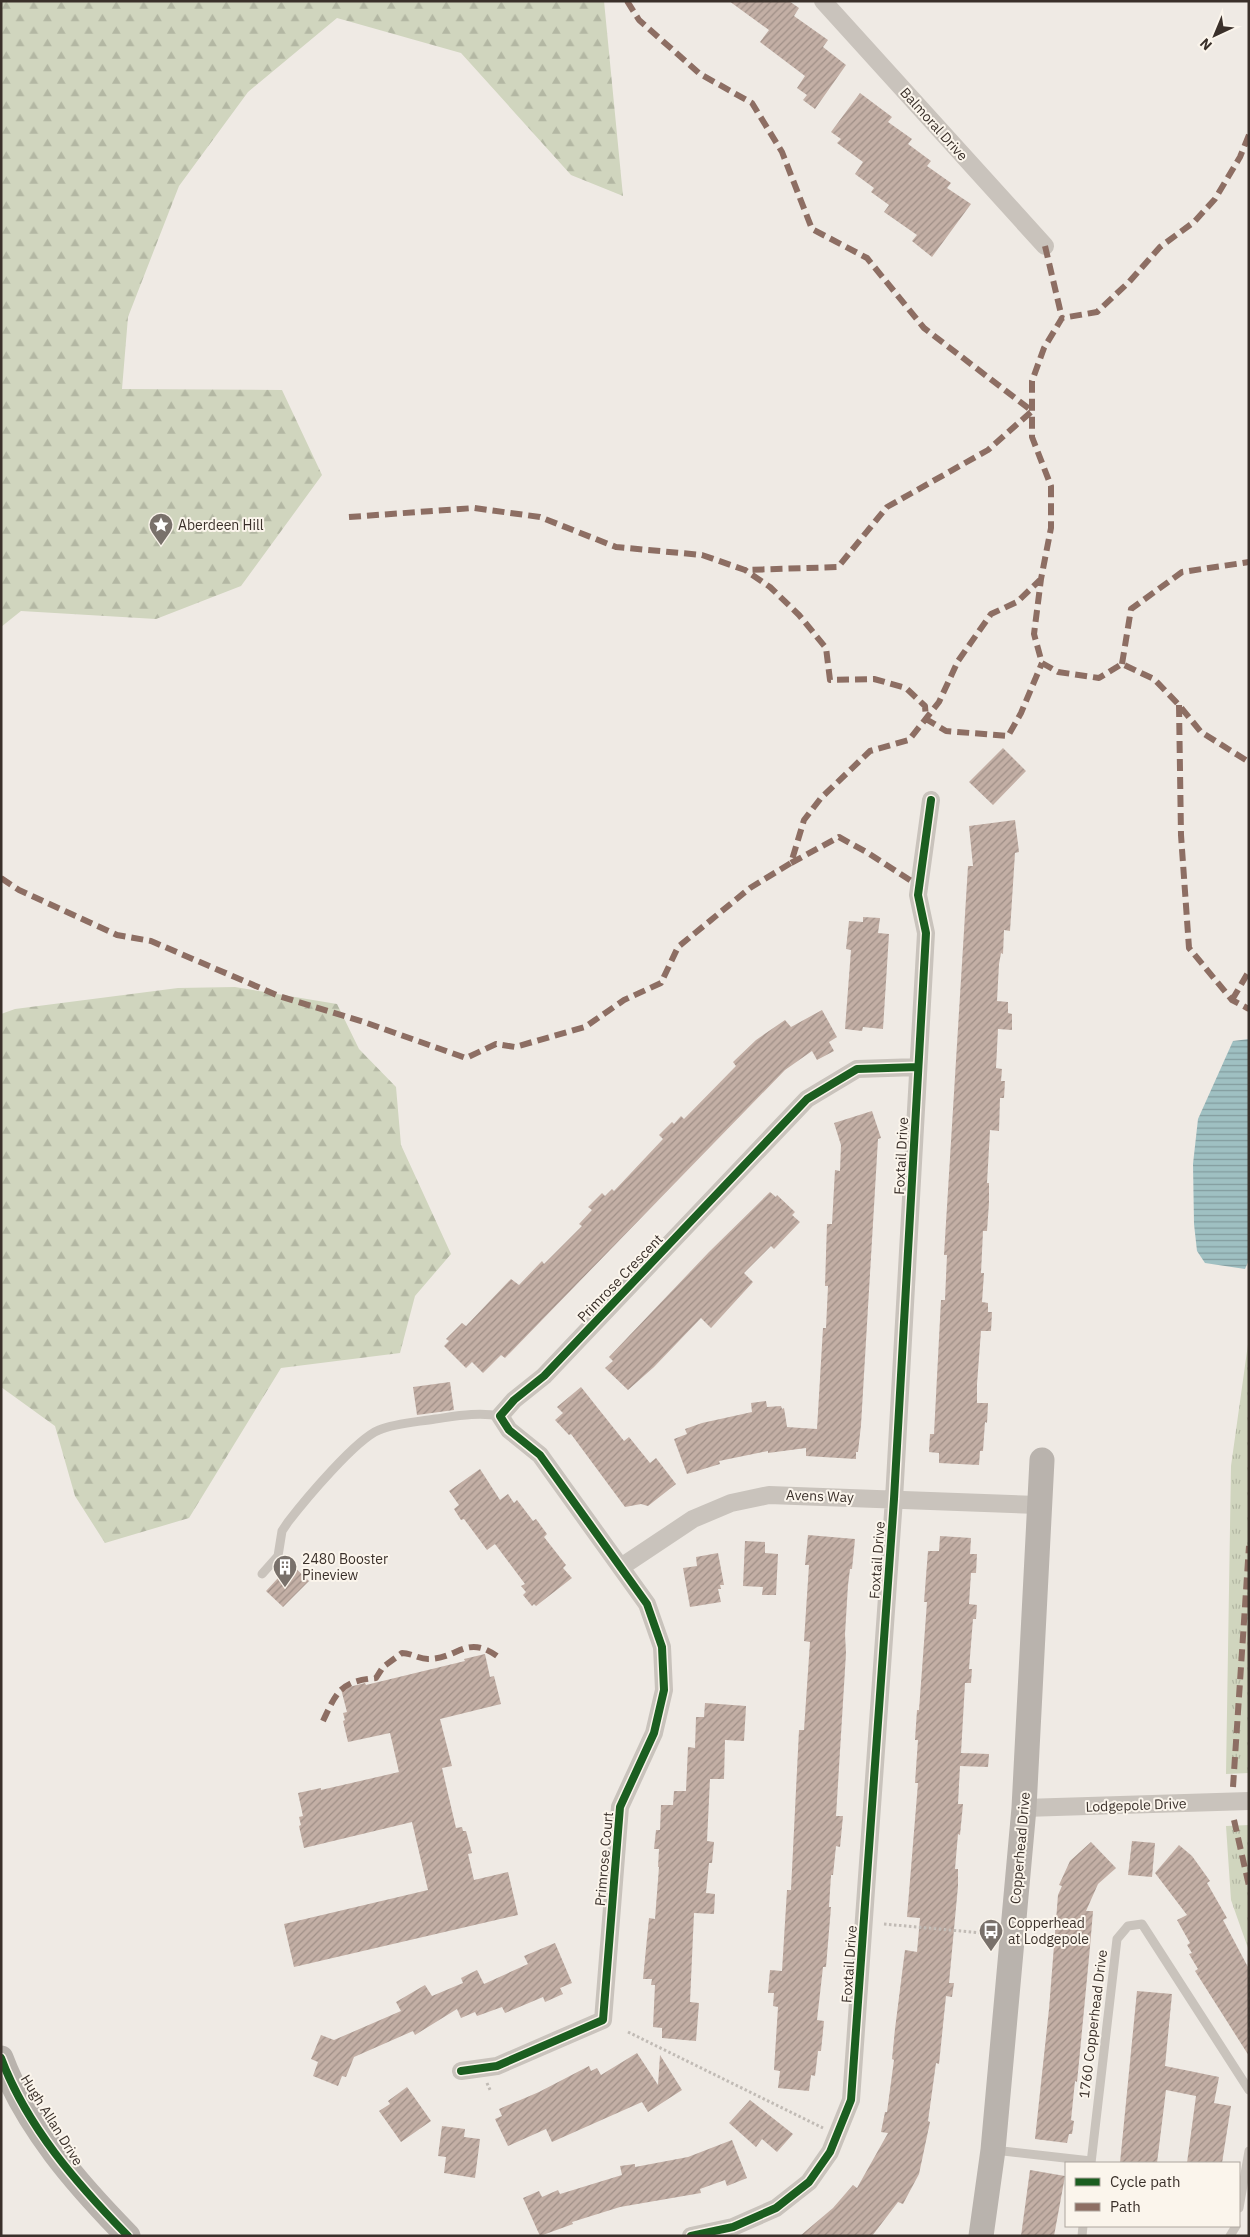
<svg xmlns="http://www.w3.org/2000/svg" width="1250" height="2237" viewBox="0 0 1250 2237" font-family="'IBM Plex Sans',sans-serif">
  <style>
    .forest { fill: url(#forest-firs) }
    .park { fill: url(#park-tufts) }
    .water { fill: url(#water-rules) }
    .building { fill: url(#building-hatch) }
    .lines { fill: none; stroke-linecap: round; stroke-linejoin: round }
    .path { stroke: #c1bbb5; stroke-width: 3; stroke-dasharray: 2.5 2.5; stroke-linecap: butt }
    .lane { stroke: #c9c3bc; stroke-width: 9 }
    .street { stroke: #c9c3bc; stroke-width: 18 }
    .secondary { stroke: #b9b3ad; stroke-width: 25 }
    .quiet { stroke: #8d6e63; stroke-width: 6; stroke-dasharray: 12 6; stroke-linecap: butt }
    .cycleway-casing { stroke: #fbf5ec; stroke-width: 11 }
    .cycleway { stroke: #1b5e20; stroke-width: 8 }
    .labels { text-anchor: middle; stroke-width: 4; stroke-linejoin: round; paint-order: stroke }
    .street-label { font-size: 14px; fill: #3a302a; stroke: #fbf5ec }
    .poi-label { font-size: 14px; fill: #3a302a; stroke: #fbf5ec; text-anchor: start }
  </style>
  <defs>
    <pattern id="forest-firs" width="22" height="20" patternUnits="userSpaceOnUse" patternTransform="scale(1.25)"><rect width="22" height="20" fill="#d0d5be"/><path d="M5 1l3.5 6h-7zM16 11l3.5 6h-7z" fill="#b3b7a3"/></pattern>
    <pattern id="park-tufts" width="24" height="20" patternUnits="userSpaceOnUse" patternTransform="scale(1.25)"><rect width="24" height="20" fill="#d0d5be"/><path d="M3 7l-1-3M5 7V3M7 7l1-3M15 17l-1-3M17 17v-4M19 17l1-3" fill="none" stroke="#b3b7a3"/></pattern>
    <pattern id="water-rules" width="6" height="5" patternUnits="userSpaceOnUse" patternTransform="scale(1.25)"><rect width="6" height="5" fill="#9fc0c2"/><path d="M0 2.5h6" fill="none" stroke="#839c9e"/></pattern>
    <pattern id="building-hatch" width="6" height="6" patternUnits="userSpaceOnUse" patternTransform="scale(1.25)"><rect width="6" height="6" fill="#c3afa5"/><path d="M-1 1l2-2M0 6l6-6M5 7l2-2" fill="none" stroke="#9f8f87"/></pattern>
  </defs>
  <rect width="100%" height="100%" fill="#efeae4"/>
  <path class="forest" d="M1 1H604L623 196 571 175 461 53 337 18 248 92 179 186 128 317 122 389 282 390 322 475 241 586 156 619 21 611 1 627Z
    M235 987 337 1004 359 1049 396 1087 401 1145 451 1254 415 1296 400 1353 281 1368 189 1518 105 1543 75 1496 55 1426 1 1387V1014L15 1009 178 988Z"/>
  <path class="park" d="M1249 1337V1773L1226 1774 1231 1466Z
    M1249 1825V1951L1231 1900 1226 1826Z"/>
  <path class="water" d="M1249 1039V1260L1245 1269 1205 1263 1197 1251 1194 1224 1193 1164 1198 1119 1233 1041Z"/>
  <path class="building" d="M729 1H789L799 8 794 16 828 40 823 47 846 65 815 109 803 100 807 95 797 88 805 76 760 42 769 30Z
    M860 93 892 117 888 122 912 139 908 144 931 161 927 166 951 183 947 188 971 204 932 257 912 241 917 235 884 212 889 205 871 192 874 188 855 174 863 162 837 143 841 139 831 132Z
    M1003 748 1026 771 993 805 969 782Z
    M1015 820 1019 852 1015 853 1010 931 1004 930 1003 954 1001 953 999 964 997 1001 1008 1002V1013L1012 1014V1030L998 1029 996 1068 1002 1069 1001 1081H1005L1004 1098H1000L999 1131 990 1130 987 1183H989V1203L987 1231H983L981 1273H984L982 1302 988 1303V1312H992L991 1331H981L977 1384V1403H988L987 1423 985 1422 983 1451H980L979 1465 939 1463V1453L929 1452 930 1434H934L941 1300H945L947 1255H944L968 866H973L969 826Z
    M863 917 880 918 878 933 889 934 883 1029 863 1027 862 1031 845 1029 851 950 846 949 849 921 863 922Z
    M822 1010 837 1037 829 1042 834 1051 817 1060 812 1051 785 1070 505 1358 501 1355 483 1373 472 1362 466 1368 444 1346 449 1341 446 1339 462 1323 466 1326 511 1279 519 1285 542 1261 544 1264 582 1226 579 1224 592 1210 588 1207 602 1193 605 1196 612 1189 614 1191 663 1139 659 1135 672 1122 674 1124 681 1116 684 1119 736 1066 733 1062 756 1040 785 1020 791 1027Z
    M872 1111 881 1138 878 1139 861 1425 858 1452H856V1459L806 1456V1448L768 1453V1451L719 1461 720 1464 687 1474 674 1439 687 1434 685 1429 702 1423 752 1412 751 1403 766 1401 767 1407 781 1406 782 1409 784 1408 787 1427 817 1429 823 1328H826L828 1286H825L827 1224H832L835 1170 840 1171 841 1145 834 1123Z
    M770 1192 776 1197 777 1195 795 1212 792 1215 800 1222 774 1249 771 1246 744 1273 753 1282 711 1328 701 1318 654 1367 628 1390 605 1368 613 1361 609 1357 709 1252Z
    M450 1382 454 1410 417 1415 413 1387Z
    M581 1387 624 1441 629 1437 650 1463 656 1458 676 1484 648 1506 641 1504 625 1507 571 1434 569 1435 555 1420 563 1413 557 1407Z
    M480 1469 500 1500 508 1494 514 1503 517 1500 533 1521 536 1519 547 1534 544 1537 566 1565 563 1568 572 1578 536 1606 534 1604 532 1606 523 1595 526 1592 521 1586 525 1584 495 1544 487 1550 464 1519 461 1520 454 1509 459 1505 449 1491Z
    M808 1535 855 1539 852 1569H850L848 1585 845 1634 846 1653 836 1816H843L840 1847 836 1846 833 1875H831L829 1907H831L826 1967H823L817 2020 824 2021 821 2051H818L815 2076 811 2075 809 2091 778 2088 780 2071 774 2070 778 2007 773 2006 774 1993H768L770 1970 782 1971 787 1890H791L799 1730H804L810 1642 804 1641 809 1565H805Z
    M940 1536 971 1538 970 1554H977L976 1573H971L969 1604 977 1605 976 1619H973L969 1669H972L971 1683H965L961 1753 989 1754 988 1767 960 1766 958 1804H963L960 1835 958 1834 955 1869H958V1886L949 1983H954L952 1997 946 1996 939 2064 936 2063 928 2121 930 2122 919 2174 903 2204 898 2202 872 2236H800L833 2208 853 2185 857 2188 888 2133 881 2132 885 2112H887L894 2060 892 2059 895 2029 905 1950 917 1952 920 1918 907 1917 918 1783H915L918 1740H915L917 1710H919L927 1602H924L928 1551H939Z
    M745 1541 765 1542V1553L778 1554 776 1595H762L763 1587 743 1586Z
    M718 1553 724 1585H720L721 1589H718L721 1602 690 1607 683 1568 697 1566 696 1557Z
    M291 1564 309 1581 283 1607 266 1591Z
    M485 1654 490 1677 494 1676 501 1704 440 1719 452 1766 442 1768 456 1828 462 1827 463 1831H466L472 1853 468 1854 474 1880 508 1872 518 1915 294 1967 284 1924 428 1890 412 1822 304 1848 299 1826 301 1825 299 1817 303 1816 298 1793 321 1788V1790L399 1772 390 1733 348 1742 343 1721 345 1720 343 1713 347 1712 341 1689 365 1683 366 1685 465 1661 464 1659Z
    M705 1703 746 1706 744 1741 725 1740 724 1779H710L707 1841 714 1842 712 1863H709L706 1893 715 1894 714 1914 694 1913 690 2002 699 2003 696 2041 662 2038V2028L653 2027 655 1985H651L652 1979H643L649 1918 655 1919 659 1867H658L659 1849H654L656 1830H660L661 1805H673L674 1791H686L688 1747 695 1748 696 1717H704Z
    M1132 1841 1155 1843 1152 1877 1128 1875Z
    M1091 1842 1116 1868 1098 1884 1086 1911H1093L1090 1947 1079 2062 1077 2082 1075 2081 1071 2120 1074 2121 1072 2134H1069L1067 2143 1035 2139 1049 2009 1058 1895 1062 1886 1059 1885 1070 1861Z
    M1179 1845 1192 1856 1210 1881 1207 1883 1227 1918 1223 1920 1249 1969V2056L1195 1971 1198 1969 1189 1954 1192 1953 1187 1945 1190 1943 1177 1920 1187 1915 1155 1873Z
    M555 1943 572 1983 560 1988 563 1994 545 2002 543 1997 505 2013 502 2007 477 2016 475 2012 461 2018 457 2009 415 2035 413 2031 354 2057 346 2077 342 2076 338 2086 313 2076 318 2062 311 2059 321 2035 334 2040 401 2011 396 2002 425 1985 432 1996 463 1983 461 1978 477 1970 484 1984 528 1964 524 1956Z
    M1137 1991 1172 1994 1165 2066 1219 2077 1214 2103 1231 2106 1222 2163H1187L1196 2096 1166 2090 1157 2163H1120Z
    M637 2053 658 2085 660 2055 682 2090 648 2112 642 2102 552 2142 546 2129 508 2146 495 2119 502 2116 499 2109 539 2092 589 2066 591 2071 597 2068 601 2075Z
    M407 2087 431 2121 401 2142 379 2111 390 2104 388 2101Z
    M750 2100 793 2134 777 2152 762 2139 756 2147 729 2123Z
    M442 2126 465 2129 464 2137 480 2139 475 2178 444 2173 446 2157 438 2156Z
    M732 2140 747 2178 727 2186 725 2180 700 2189 701 2193 620 2207 572 2222 573 2224 540 2236 523 2198 539 2191 542 2197 558 2190 560 2194 622 2175 620 2166 635 2164V2167L688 2157Z
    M1030 2170 1065 2176 1054 2236H1021Z"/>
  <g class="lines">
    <path class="path" d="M884 1924 993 1934
      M628 2032 823 2128
      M487 2083 491 2092"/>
    <path class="lane" d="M262 1574 278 1556 282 1531 288 1522C305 1500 356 1439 379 1430 396 1423 417 1422 435 1419 457 1416 478 1412 500 1416
      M994 2150 1091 2161
      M1091 2163 1117 1939 1128 1926 1142 1924 1249 2090
      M1239 2208 1249 2151
      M1082 2236 1083 2226
      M1230 2236 1236 2226"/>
    <path class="street" d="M823 1 1045 246
      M621 1567 693 1519 731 1503 769 1495 1038 1505
      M1024 1808 1249 1801
      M461 2071 497 2066 603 2020 620 1807 654 1733 664 1690 662 1647 647 1604 540 1455 509 1430 500 1416 514 1400 544 1376 807 1099 857 1069 918 1067
      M691 2236 733 2227 776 2208 809 2182 830 2152 851 2100 894 1499 926 933 918 895 931 800"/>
    <path class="secondary" d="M1 2058C27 2127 77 2184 128 2236
      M981 2236 993 2150 1024 1808 1042 1460"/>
    <path class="quiet" d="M627 1 639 20 700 74 752 103 782 152 812 229 867 258 924 328 1032 411 988 450 887 507 838 567 745 570
      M1249 135 1240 157 1215 199 1194 222 1160 247 1129 282 1097 312 1062 318 1044 348 1032 381V437L1051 486V528L1041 579 1034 634 1042 663 1058 672 1099 678 1122 664 1154 679 1179 705 1201 732 1249 762
      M1045 246 1062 318
      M349 517 474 508 540 517 616 547 702 555 745 570 770 587 799 615 826 648 830 680 874 679 906 688 925 706 926 719 946 731 1008 736 1021 713 1042 663
      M1122 664 1131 609 1182 572 1249 562
      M1179 705 1181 835 1189 948 1232 1000 1249 1009
      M791 863 839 837 868 853 919 886
      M1 878 19 890 117 935 151 941 279 996 364 1022 466 1058 496 1044 515 1047 585 1027 624 1000 661 983 678 947 750 888 791 863 804 820 821 798 870 751 909 740 939 702 958 661 991 614 1017 602 1041 579
      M1232 1000 1249 971
      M323 1721C337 1691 341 1681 376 1678L383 1667 402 1653C411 1653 419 1659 428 1659 458 1659 466 1634 497 1656
      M1233 1787 1249 1546
      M1234 1820 1249 1886"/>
    <defs>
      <path id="cycleway" d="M1 2058C27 2127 77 2184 128 2236
        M461 2071 497 2066 603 2020 620 1807 654 1733 664 1690 662 1647 647 1604 540 1455 509 1430 500 1416 514 1400 544 1376 807 1099 857 1069 918 1067
        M691 2236 733 2227 776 2208 809 2182 830 2152 851 2100 894 1499 926 933 918 895 931 800"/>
    </defs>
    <use href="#cycleway" class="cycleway-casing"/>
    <use href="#cycleway" class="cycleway"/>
  </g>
  <defs>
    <symbol id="sight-pin" viewBox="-11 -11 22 30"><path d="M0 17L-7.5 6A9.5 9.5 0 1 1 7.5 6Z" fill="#79716b" stroke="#fbf5ec"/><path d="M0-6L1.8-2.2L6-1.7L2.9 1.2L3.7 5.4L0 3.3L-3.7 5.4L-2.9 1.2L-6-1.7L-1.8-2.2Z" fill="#fff"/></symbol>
    <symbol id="building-pin" viewBox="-11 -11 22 30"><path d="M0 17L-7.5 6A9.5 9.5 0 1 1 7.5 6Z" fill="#79716b" stroke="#fbf5ec"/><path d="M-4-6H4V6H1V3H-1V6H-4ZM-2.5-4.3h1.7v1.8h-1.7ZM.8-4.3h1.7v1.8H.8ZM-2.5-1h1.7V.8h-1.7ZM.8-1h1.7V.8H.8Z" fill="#fff"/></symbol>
    <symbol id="bus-pin" viewBox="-11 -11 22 30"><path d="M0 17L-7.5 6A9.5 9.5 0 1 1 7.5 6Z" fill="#79716b" stroke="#fbf5ec"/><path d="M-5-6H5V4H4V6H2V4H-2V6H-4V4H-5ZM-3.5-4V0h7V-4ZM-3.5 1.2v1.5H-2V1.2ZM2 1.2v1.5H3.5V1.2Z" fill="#fff"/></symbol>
  </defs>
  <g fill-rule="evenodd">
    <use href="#sight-pin" x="147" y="511" width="28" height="38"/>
    <use href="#building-pin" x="271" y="1553" width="28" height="38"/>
    <use href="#bus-pin" x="977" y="1917" width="28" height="38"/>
  </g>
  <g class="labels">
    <g class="street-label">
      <text transform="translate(934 124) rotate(48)" y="5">Balmoral Drive</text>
      <text transform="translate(901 1156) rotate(-87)" y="5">Foxtail Drive</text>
      <text transform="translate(620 1278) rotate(-46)" y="5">Primrose Crescent</text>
      <text transform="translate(820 1496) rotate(2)" y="5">Avens Way</text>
      <text transform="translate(877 1560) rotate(-86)" y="5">Foxtail Drive</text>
      <text transform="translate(1136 1805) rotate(-2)" y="5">Lodgepole Drive</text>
      <text transform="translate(1020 1848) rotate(-85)" y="5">Copperhead Drive</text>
      <text transform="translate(604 1859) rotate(-85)" y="5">Primrose Court</text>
      <text transform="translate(849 1964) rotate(-86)" y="5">Foxtail Drive</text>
      <text transform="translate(1093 2024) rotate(-83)" y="5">1760 Copperhead Drive</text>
      <text transform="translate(52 2120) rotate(58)" y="5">Hugh Allan Drive</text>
    </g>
    <g class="poi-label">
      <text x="178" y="530">Aberdeen Hill</text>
      <text x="302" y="1564">2480 Booster<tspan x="302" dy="16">Pineview</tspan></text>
      <text x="1008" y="1928">Copperhead<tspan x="1008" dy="16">at Lodgepole</tspan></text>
    </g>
  </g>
  <rect width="1250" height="2237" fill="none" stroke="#3a302a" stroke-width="5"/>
  <rect x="1065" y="2162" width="175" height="65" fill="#fbf5ec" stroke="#aea69e"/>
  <rect x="1075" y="2178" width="25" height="8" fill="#1b5e20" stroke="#aea69e"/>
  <text x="1110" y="2187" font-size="15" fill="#3a302a">Cycle path</text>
  <rect x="1075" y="2203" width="25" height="8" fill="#8d6e63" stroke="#aea69e"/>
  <text x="1110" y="2212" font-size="15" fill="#3a302a">Path</text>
  <g transform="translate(1215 35) rotate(224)" stroke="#fbf5ec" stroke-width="4" paint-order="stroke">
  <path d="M0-4L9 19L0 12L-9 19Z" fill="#3a302a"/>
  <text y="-8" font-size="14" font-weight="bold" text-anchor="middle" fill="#3a302a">N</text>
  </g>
</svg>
